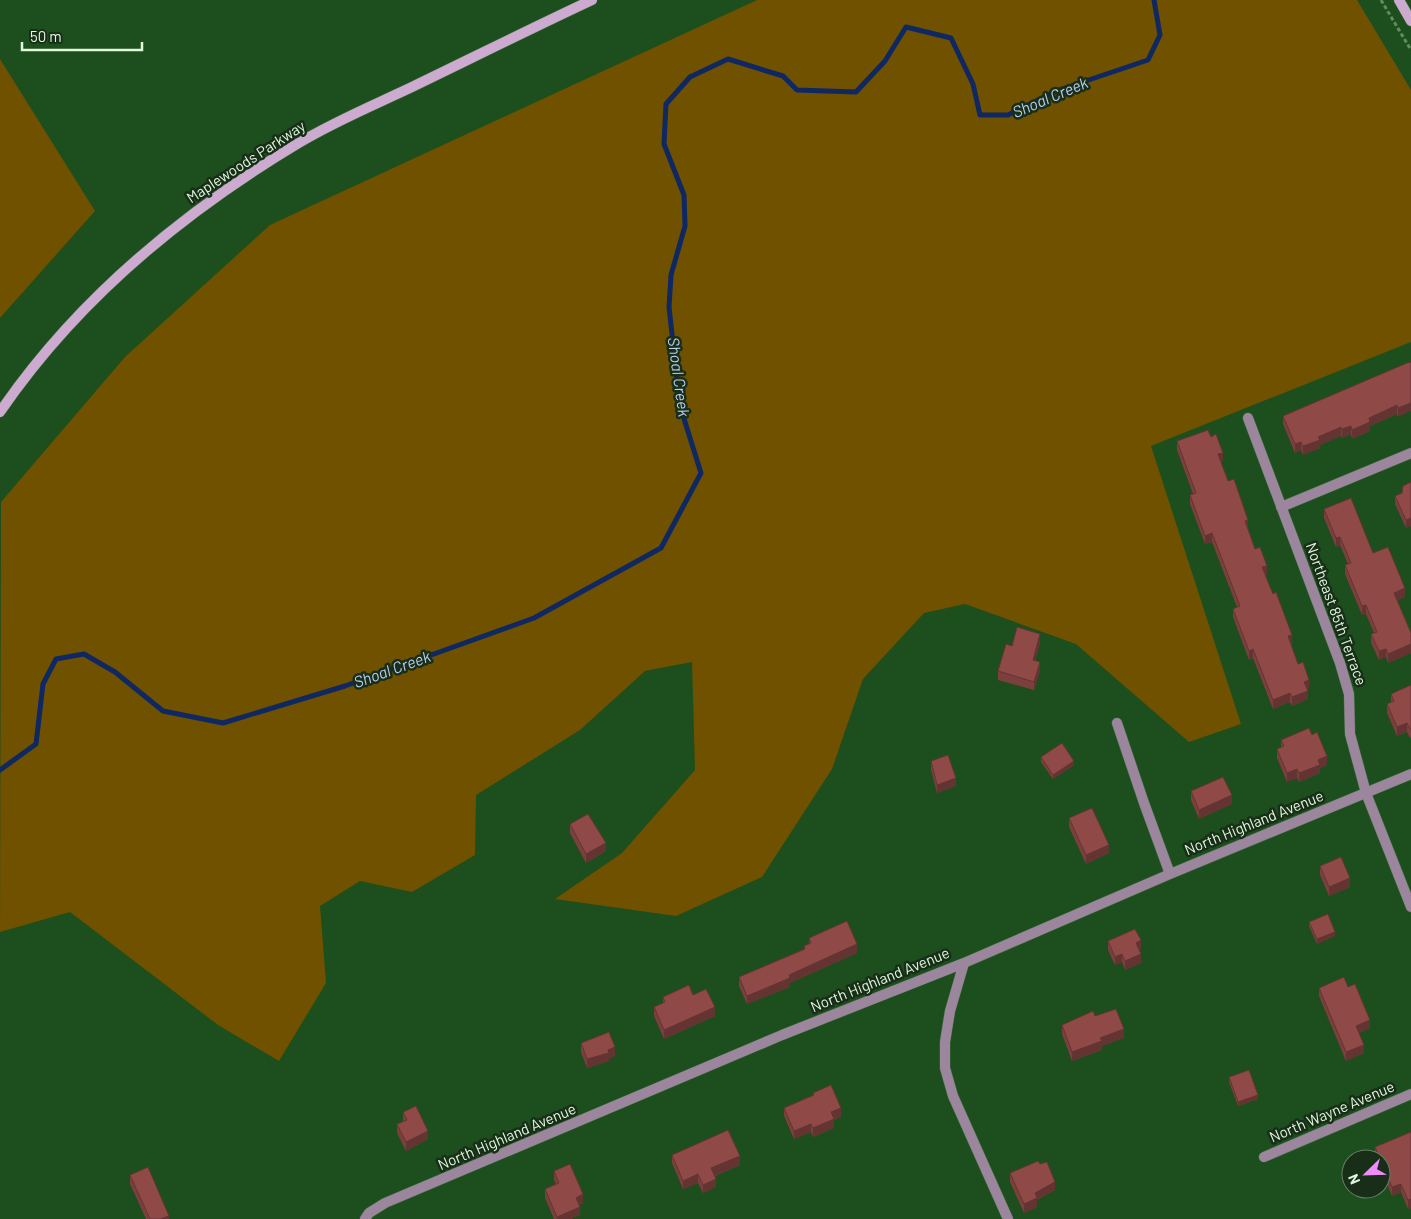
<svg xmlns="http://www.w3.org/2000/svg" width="1411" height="1219" viewBox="0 0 1411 1219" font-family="Barlow,sans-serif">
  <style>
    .green { fill: #6f5100 }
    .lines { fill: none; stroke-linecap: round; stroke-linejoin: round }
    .stream { stroke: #0f2861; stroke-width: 5 }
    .minor-casing { stroke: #406d3f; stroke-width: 11 }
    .secondary-casing { stroke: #406d3f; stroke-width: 11 }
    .path { stroke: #628b61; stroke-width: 3; stroke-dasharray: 4 2.5; stroke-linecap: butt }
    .minor { stroke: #9b869d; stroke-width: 10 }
    .secondary { stroke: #cdabd1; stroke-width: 10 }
    .wall { fill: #7b403d }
    .shaded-wall { fill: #643432 }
    .building { fill: #8f4a47; stroke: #643432 }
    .labels { text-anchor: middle; stroke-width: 5; stroke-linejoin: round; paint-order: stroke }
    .street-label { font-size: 15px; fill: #def9dc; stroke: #192e18 }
    .water-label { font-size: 16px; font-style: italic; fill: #b9ccf0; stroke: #192e18 }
  </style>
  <rect width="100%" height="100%" fill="#1d4e1d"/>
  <path class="green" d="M757 0H1357L1411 90V342L1151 446 1241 724 1189 742 1076 644 965 604 924 613 863 679 832 769 762 877 676 916 555 899 622 853 695 770 692 662 645 671 580 730 476 795 475 855 412 892 360 881 320 906 326 983 279 1061 218 1025 70 912 0 932 1 502 125 357 270 225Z
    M0 59 95 211 0 318Z"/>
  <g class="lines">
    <path class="stream" d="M0 770 36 744 43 684 56 659 84 654 115 672 163 711 223 723 345 686 534 618 661 548 701 473 680 406 669 307 671 275 685 226 684 195 664 144 666 104 690 77 728 59 783 76 797 90 856 92 885 61 906 27 951 38 973 84 980 115H1008L1056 91 1148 60 1160 35 1154 0"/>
    <defs>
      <path id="minor" d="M1248 418 1340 663 1349 694 1350 734 1366 793 1411 907
        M1281 507 1411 453
        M1117 723 1144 803 1170 874
        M964 963 950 1011 945 1042V1068L953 1096 1008 1219
        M1264 1157 1411 1094
        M365 1219 369 1213 385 1203 782 1035 964 963 1170 874 1411 774"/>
      <path id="secondary" d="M1399 0 1411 21
        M0 412C76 301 182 213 297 144 333 122 374 105 412 87 472 58 532 28 592 0"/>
    </defs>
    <use href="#minor" class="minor-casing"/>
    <use href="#secondary" class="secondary-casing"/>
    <path class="path" d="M1381 0 1411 50"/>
    <use href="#minor" class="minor"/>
    <use href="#secondary" class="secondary"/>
  </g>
  <path class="wall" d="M1407 363 1398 417 1397 414 1370 426V431L1352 439 1351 434 1342 438 1341 436 1320 445V448L1303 455 1301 450 1295 453 1283 424V416Z
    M1211 437 1223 461 1221 462 1228 481 1248 528 1255 549 1267 574 1265 575 1292 643 1291 644 1298 664 1309 688 1307 689 1308 699 1292 706 1290 702 1273 709 1253 658 1249 660 1233 617V609L1237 607 1212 542 1205 544 1190 504V495L1193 494 1177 450V441Z
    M1411 482V527V526L1406 528 1395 504V496L1402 493Z
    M1324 509 1373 553 1405 597 1397 600 1411 633V653L1388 663 1386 657 1379 660 1371 643V634L1374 633 1366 614 1362 615 1345 574V565L1348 564 1340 545 1336 547 1324 518Z
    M1040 643 1035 660 1040 671 1034 690 998 680V671L1012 646Z
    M1411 685V737L1410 738 1407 732 1397 736 1387 713V704L1391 702V694Z
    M1281 740 1327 765 1320 768V773L1299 782 1297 778 1287 782 1277 758V749L1281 747Z
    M1041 757 1074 765 1053 779 1041 762Z
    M931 761 956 786 937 793 931 770Z
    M1191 791 1232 804 1199 819 1191 800Z
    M1069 818 1109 853 1086 864 1069 827Z
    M570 824 606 851 586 863 570 833Z
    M1320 866 1350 887 1329 896 1320 875Z
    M1309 922 1335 936 1317 944 1309 926Z
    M809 938 857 953 790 983V987L747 1004 739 986V977L804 949V946L809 944Z
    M1108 941 1141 949 1139 950 1141 963 1125 970 1122 962 1115 965 1108 950Z
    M1348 987 1370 1028 1359 1033 1364 1053 1346 1061 1319 996V988Z
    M693 995 715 1016 664 1039 654 1016V1007L663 1003V997Z
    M1095 1016 1124 1038 1102 1046V1050L1072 1061 1062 1034V1025Z
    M581 1043 615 1056 609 1059V1061L587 1068 581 1052Z
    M1229 1077 1258 1099 1238 1106 1229 1082Z
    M813 1093 841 1117 834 1120V1128L813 1137 811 1132 794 1139 784 1116V1108L813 1095Z
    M403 1112 428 1139 406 1151 397 1133V1124L403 1122Z
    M1411 1132V1208L1408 1209 1401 1192 1392 1196 1381 1169V1159H1377L1375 1155V1147Z
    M672 1155 740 1165 715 1176 716 1187 703 1193 698 1183 683 1189 672 1163Z
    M554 1171 583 1203 579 1205 580 1215 571 1219H554L545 1198V1189L556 1184 554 1180Z
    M1010 1173 1055 1190 1037 1200V1207L1024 1213 1010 1182Z
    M130 1175 169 1219H146L130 1184Z"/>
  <path class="shaded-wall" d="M1411 403V411L1398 417V408Z
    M1397 405V414L1370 426V431L1352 439V430L1369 418Z
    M1351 426V434L1342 438V429Z
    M1341 427V436L1320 445V448L1303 455V446L1318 437Z
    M1301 442V450L1295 453V444Z
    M1223 453V461L1218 463V454Z
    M1411 518V526L1406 528V520Z
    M1248 520V528L1245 530V521Z
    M1212 533V542L1205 544V536Z
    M1340 537V545L1336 547V538Z
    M1267 566V574L1262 576V567Z
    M1405 588V597L1394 602V593Z
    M1366 605V614L1362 615V606Z
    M1040 634V643L1033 668V660Z
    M1292 635V643L1288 645V636Z
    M1411 644V653L1388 663V654Z
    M1253 649V658L1249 660V651Z
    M1386 649V657L1379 660V651Z
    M1040 662V671L1034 690V682Z
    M1309 680V688L1304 690V682Z
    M1308 691V699L1292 706V697Z
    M1290 693V702L1273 709V700Z
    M1407 723V732L1397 736V727Z
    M1327 756V765L1320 768V773L1299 782V773L1318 760Z
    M1074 761V765L1053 779V775Z
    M1297 769V778L1287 782V773Z
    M956 778V786L937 793V785Z
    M1232 795V804L1199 819V810Z
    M606 843V851L586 863V854Z
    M1109 845V853L1086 864V855Z
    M1350 878V887L1329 896V887Z
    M1335 932V936L1317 944V939Z
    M1141 940V949L1136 951V943Z
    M857 944V953L790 983V987L747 1004V996L789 975Z
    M1122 954V962L1115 965V957Z
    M1141 954V963L1125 970V961Z
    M715 1007V1016L664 1039V1030Z
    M1370 1020V1028L1356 1034V1026Z
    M1124 1029V1038L1102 1046V1050L1072 1061V1052L1100 1038Z
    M1364 1045V1053L1346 1061V1052Z
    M615 1047V1056L609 1059V1061L587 1068V1059Z
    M1258 1095V1099L1238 1106V1102Z
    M841 1108V1117L834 1120V1128L813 1137V1128L831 1112Z
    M811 1124V1132L794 1139V1131Z
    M428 1131V1139L406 1151V1142Z
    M740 1156V1165L711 1177V1168Z
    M698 1174V1183L683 1189V1181Z
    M716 1179V1187L703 1193V1185Z
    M1055 1182V1190L1037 1200V1207L1024 1213V1204L1035 1193Z
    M1401 1184V1192L1392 1196V1187Z
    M583 1194V1203L576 1206V1198Z
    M1411 1199V1208L1408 1209V1200Z
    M580 1207V1215L571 1219H557V1217Z
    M169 1216V1219H160Z"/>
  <path class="building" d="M1411 362V403L1398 408 1397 405 1369 418 1370 422 1352 430 1351 426 1342 429 1341 427 1318 437 1320 440 1303 446 1301 442 1295 444 1283 416 1407 363Z
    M1208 430 1211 437 1216 434 1223 453 1218 454 1228 481 1234 479 1248 520 1245 521 1255 549 1260 547 1267 566 1262 567 1273 594 1276 592 1292 635 1288 636 1298 664 1303 662 1309 680 1304 682 1308 691 1292 697 1290 693 1273 700 1253 649 1249 651 1233 609 1240 606 1212 533 1205 536 1190 495 1196 493 1177 441Z
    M1411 482V518L1406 520 1395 496 1402 493 1403 486Z
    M1351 498 1373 553 1388 547 1405 588 1394 593 1411 633V644L1388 654 1386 649 1379 651 1371 634 1377 632 1366 605 1362 606 1345 565 1351 563 1340 537 1336 538 1324 509Z
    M1017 627 1040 634 1033 660 1040 662 1034 682 998 671 1006 644 1012 646Z
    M1411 685V729H1410L1407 723 1397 727 1387 704 1394 701 1391 694Z
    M1309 728 1312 735 1317 732 1327 756 1318 760 1320 765 1299 773 1297 769 1287 773 1277 749 1284 746 1281 740Z
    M1062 743 1074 761 1053 775 1041 757Z
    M948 755 956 778 937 785 931 761Z
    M1223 777 1232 795 1199 810 1191 791Z
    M1092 808 1109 845 1086 855 1069 818Z
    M588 814 606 843 586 854 570 824Z
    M1341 857 1350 878 1329 887 1320 866Z
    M1328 914 1335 932 1317 939 1309 922Z
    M847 921 857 944 789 975 790 978 747 996 739 977 805 949 804 946 811 943 809 938Z
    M1135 929 1141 940 1136 943 1141 954 1125 961 1122 954 1115 957 1108 941Z
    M1344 977 1348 987 1355 984 1370 1020 1356 1026 1364 1045 1346 1052 1319 988Z
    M689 985 693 995 706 989 715 1007 664 1030 654 1007 665 1002 663 997Z
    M1116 1009 1124 1029 1100 1038 1102 1041 1072 1052 1062 1025 1093 1011 1095 1016Z
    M609 1032 615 1047 608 1050 609 1053 587 1059 581 1043Z
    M1249 1070 1258 1095 1238 1102 1229 1077Z
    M831 1085 841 1108 831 1112 834 1119 813 1128 811 1124 794 1131 784 1108 814 1095 813 1093Z
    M416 1106 428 1131 406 1142 397 1124 407 1120 403 1112Z
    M728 1130 740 1156 711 1168 716 1179 703 1185 698 1174 683 1181 672 1155Z
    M1411 1132V1199L1408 1200 1401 1184 1392 1187 1375 1147Z
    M1038 1161 1040 1164 1047 1162 1055 1182 1035 1193 1037 1198 1024 1204 1010 1173Z
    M570 1164 583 1194 576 1198 580 1207 557 1217 545 1189 559 1183 554 1171Z
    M148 1167 169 1216 160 1219H150L130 1175Z"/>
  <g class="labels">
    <g class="street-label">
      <text transform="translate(246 162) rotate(-33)" y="5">Maplewoods Parkway</text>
      <text transform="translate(1336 614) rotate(70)" y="5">Northeast 85th Terrace</text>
      <text transform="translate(1254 823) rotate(-22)" y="5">North Highland Avenue</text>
      <text transform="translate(880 980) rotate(-22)" y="5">North Highland Avenue</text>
      <text transform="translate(1332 1112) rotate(-23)" y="5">North Wayne Avenue</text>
      <text transform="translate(507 1137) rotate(-23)" y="5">North Highland Avenue</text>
    </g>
    <g class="water-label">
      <text transform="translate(1050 97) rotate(-23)" y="6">Shoal Creek</text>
      <text transform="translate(679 377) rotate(82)" y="6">Shoal Creek</text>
      <text transform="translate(392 669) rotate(-20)" y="6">Shoal Creek</text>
    </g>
  </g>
  <g transform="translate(1366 1174) rotate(247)"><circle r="24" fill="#192e18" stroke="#687f66"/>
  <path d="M0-4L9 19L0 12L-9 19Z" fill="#ee8cf9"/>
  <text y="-8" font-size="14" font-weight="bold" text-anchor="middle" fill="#def9dc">N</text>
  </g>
  <path d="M22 42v8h120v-8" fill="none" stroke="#def9dc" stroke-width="2.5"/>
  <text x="30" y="42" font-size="15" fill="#def9dc" stroke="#192e18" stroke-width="4" paint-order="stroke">50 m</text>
</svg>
